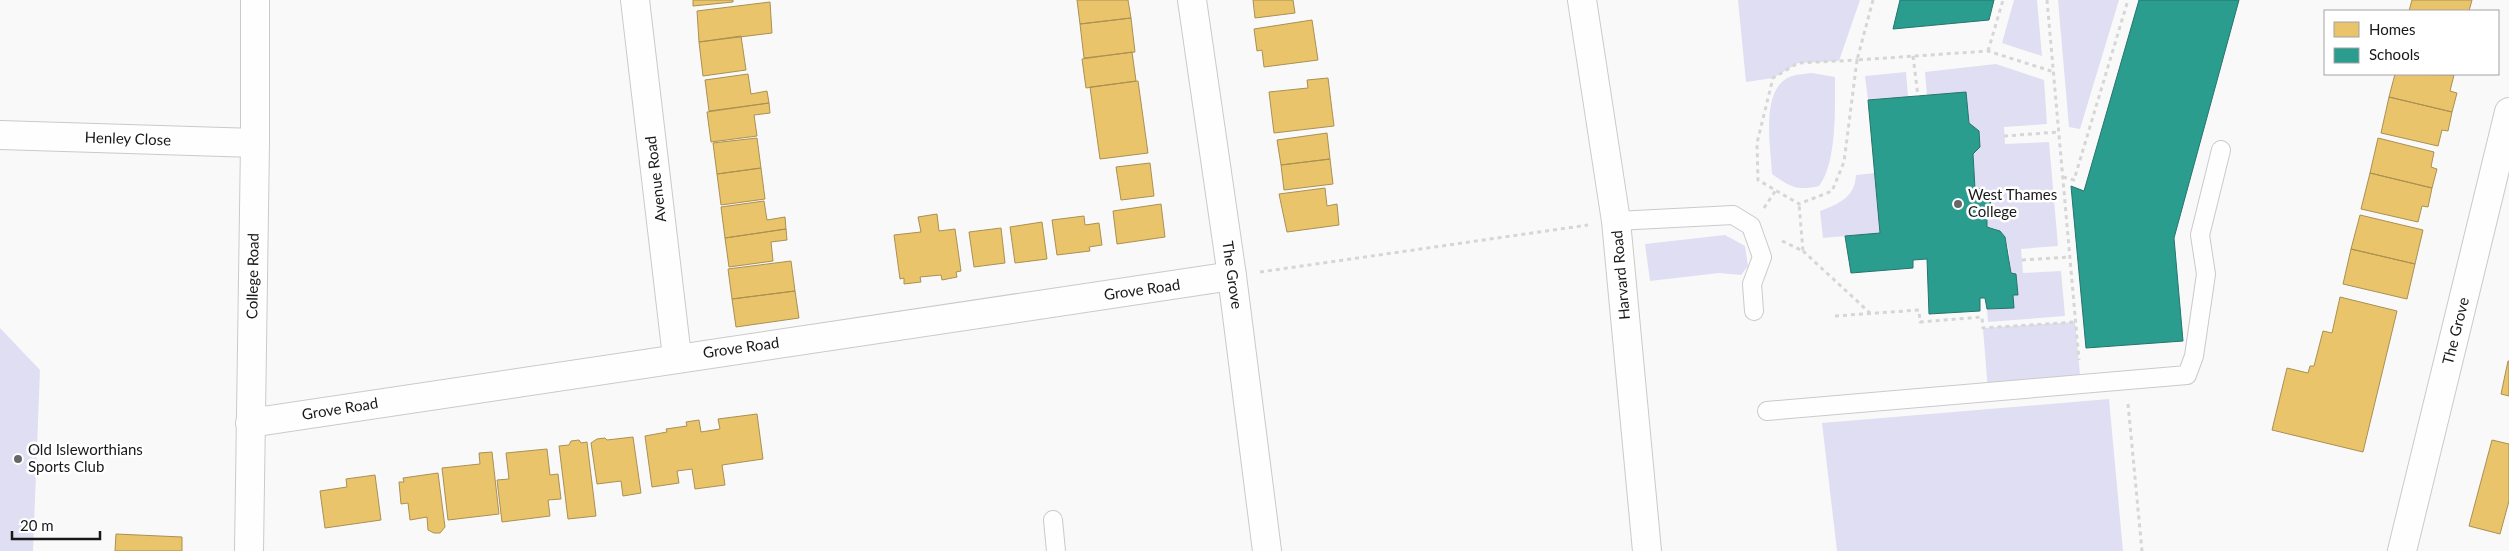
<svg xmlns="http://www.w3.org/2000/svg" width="2509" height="551" viewBox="0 0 2509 551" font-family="Lato,sans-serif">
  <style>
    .green { fill: #e0def2 }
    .homes { fill: #e9c46a; stroke: #aa9052 }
    .schools { fill: #2a9d8f; stroke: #25756c }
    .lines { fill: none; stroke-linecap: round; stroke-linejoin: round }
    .lane-casing { stroke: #cacacb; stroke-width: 20 }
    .street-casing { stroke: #cacacb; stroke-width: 30 }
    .secondary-casing { stroke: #cacacb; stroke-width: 30 }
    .path { stroke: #d6d6d7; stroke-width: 3; stroke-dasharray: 4 4; stroke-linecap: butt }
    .lane { stroke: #fefefe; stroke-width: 18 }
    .street { stroke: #fefefe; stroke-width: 28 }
    .secondary { stroke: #fefefe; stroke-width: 28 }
    .poi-dot { fill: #676768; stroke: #fff; stroke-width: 2 }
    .labels { text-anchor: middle; stroke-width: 5; stroke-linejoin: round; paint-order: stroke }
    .street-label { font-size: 15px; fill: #181819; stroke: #fff }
    .poi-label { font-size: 15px; fill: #181819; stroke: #fff; text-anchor: start }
  </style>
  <rect width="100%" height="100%" fill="#f9f9fa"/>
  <path class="green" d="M1738 0H1860L1839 61 1798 63 1773 78 1746 82Z
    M2014 0H2037L2042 56 2002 43Z
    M2058 0H2119L2080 129 2069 127Z
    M1996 64 2044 80 2047 124 2004 127 2005 144 2049 142 2058 246 2021 249 2023 273 2061 271 2065 316 1988 322 1987 309 2013 308V295H2018L2016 274 2011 273C2009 257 2011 227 1987 227V216L1992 215 1990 198 1985 199V188L1975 189 1973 154 1927 96 1925 72Z
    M1906 72 1908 97 1868 100 1865 76Z
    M1812 73 1835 77C1835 107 1837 163 1819 186 1797 191 1790 187 1772 174 1771 147 1759 87 1792 76 1798 74 1805 74 1812 73Z
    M1875 173 1880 233 1823 238 1820 211C1839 204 1855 197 1856 175Z
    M1725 235 1745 246 1748 266 1741 275 1719 273 1650 281 1645 244Z
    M2075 322 2081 385 1988 392 1983 328Z
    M0 328 40 370 33 551H0Z
    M2109 399 2123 551H1837L1822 423Z"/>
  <path class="homes" d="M693 0H733V2L693 6Z
    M1077 0H1128L1131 18 1080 24Z
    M1253 0H1293L1295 13 1255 18Z
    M2412 0H2472L2469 11H2409Z
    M770 2 772 33 699 42 697 11Z
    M1131 18 1135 52 1084 58 1080 24Z
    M1312 20 1318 60 1264 67 1262 50 1257 51 1254 29Z
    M741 36 746 70 703 76 699 42Z
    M1132 52 1136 81 1086 88 1082 59Z
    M748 74 751 94 767 91 769 103 709 111 705 80Z
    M2393 74 2454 75 2450 91 2457 93 2452 112 2389 97 2395 74Z
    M1328 78 1334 126 1274 133 1269 92 1308 88 1307 80Z
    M1138 81 1148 153 1100 159 1090 87Z
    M2389 97 2452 112 2448 131 2442 130 2438 146 2381 133Z
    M769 103 770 113 754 115 757 136 711 142 707 112Z
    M1327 133 1330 159 1281 165 1277 140Z
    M757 138 761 168 717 174 713 143Z
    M2378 138 2434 152 2431 167 2437 169 2432 188 2370 173Z
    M1330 159 1333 184 1284 190 1281 165Z
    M1150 163 1154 196 1121 200 1116 167Z
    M761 168 765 199 721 205 717 174Z
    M2370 173 2432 188 2428 207 2422 206 2418 222 2361 209Z
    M1325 188 1327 206 1337 204 1339 225 1287 232 1279 194Z
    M764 201 767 220 785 217 786 229 725 238 721 207Z
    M1161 204 1165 237 1117 244 1113 211Z
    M937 214 939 231 955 229 961 271 956 272 957 277 942 280 941 275 920 277 921 282 904 284V278L900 279 894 235 921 232 918 217Z
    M2360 215 2423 230 2415 264 2351 249Z
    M1084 216 1085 225 1099 223 1102 245 1089 247 1090 251 1057 255 1052 220Z
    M1042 222 1047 259 1015 263 1010 227Z
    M1001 228 1005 263 974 267 969 232Z
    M786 229 787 240 771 242 773 261 729 267 725 238Z
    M2351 249 2415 264 2407 299 2343 284Z
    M791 261 795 291 732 299 728 269Z
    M795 291 799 318 736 327 732 299Z
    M2340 297 2397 311 2363 452 2272 430 2287 368 2308 373 2310 366H2314L2323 331 2332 333Z
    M2508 361H2509V396L2501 394Z
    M757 414 763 459 722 465 725 485 695 489 692 469 677 471 679 483 652 487 645 436 667 432 666 429 687 426 686 422 699 420 701 432 720 429 718 419Z
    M633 437 641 493 623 496 621 481 597 484 591 443 597 439 605 438 607 440Z
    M579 440 581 443 587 442 596 516 568 519 559 446 569 445 571 441Z
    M2492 440 2509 444V501L2500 534 2469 526Z
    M547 449 550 475 558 474 561 499 548 500 550 516 502 522 497 480 509 479 506 453Z
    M492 452 499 514 448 520 442 468 480 464 479 453Z
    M438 473 445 527 440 533H434L428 530 427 517 410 520 408 503 401 504 399 482H404L403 478Z
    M375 475 381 520 325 528 320 491 347 487 346 479Z
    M116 534 182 537V551H115Z"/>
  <path class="schools" d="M1900 0H1994L1989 20 1893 29Z
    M2139 0H2239L2174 238 2183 341 2086 348 2071 186 2084 191Z
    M1966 92 1969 123 1979 131 1980 147 1973 154 1975 189 1985 188V199L1990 198 1992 216H1987V227L2000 231 2005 237 2011 273 2016 274 2018 295H2013L2014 308 1987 309 1985 298H1980V311L1929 314 1927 259 1913 260V268L1851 273 1845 236 1880 233 1868 100Z"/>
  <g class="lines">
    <defs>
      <path id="lane" d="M1616 221 1733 215 1751 226 1762 257 1752 284 1754 311
        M1767 411 2187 375 2194 356 2206 274 2200 235 2221 150
        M1053 520 1056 551"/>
      <path id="street" d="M635 0 677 357
        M1582 0 1616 221 1647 551
        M0 135 255 143
        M250 423 1232 276"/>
      <path id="secondary" d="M1192 0 1232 276 1267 551
        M249 551 255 143V0
        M2402 551 2509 112"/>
    </defs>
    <use href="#lane" class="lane-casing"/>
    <use href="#street" class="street-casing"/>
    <use href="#secondary" class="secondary-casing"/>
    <path class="path" d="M1873 0 1857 60 1988 51 2054 72
      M2047 0 2079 360
      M1988 51 2003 0
      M1913 56 1918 96
      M1857 60 1844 162 1832 191 1799 204 1758 180 1757 143 1773 78 1798 63Z
      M2004 136 2059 132
      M2063 177 2074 180 2128 0
      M1764 208 1776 190
      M1782 241 1803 251 1799 204
      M1803 251 1870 313
      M2022 260 2070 257
      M1260 272 1588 225
      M1835 316 1919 310 1920 322 1982 317 1983 328 2075 322
      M2128 404 2142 551"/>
    <use href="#lane" class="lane"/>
    <use href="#street" class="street"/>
    <use href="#secondary" class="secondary"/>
  </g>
  <g class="poi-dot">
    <circle cx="1958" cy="204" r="5"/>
    <circle cx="18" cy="459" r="5"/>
  </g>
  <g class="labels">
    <g class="street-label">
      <text transform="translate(128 139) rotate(2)" y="5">Henley Close</text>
      <text transform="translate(656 179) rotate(-97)" y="5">Avenue Road</text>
      <text transform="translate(1232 275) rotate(82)" y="5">The Grove</text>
      <text transform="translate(1621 275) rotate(-95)" y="5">Harvard Road</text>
      <text transform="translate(253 276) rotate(-89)" y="5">College Road</text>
      <text transform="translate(1142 290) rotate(-8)" y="5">Grove Road</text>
      <text transform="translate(2456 331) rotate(-76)" y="5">The Grove</text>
      <text transform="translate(741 348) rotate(-8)" y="5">Grove Road</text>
      <text transform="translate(340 409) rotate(-9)" y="5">Grove Road</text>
    </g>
    <g class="poi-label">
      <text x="1968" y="200">West Thames<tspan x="1968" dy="17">College</tspan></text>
      <text x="28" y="455">Old Isleworthians<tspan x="28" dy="17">Sports Club</tspan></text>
    </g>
  </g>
  <rect x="2324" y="10" width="175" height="65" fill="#ffffff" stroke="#a3a3a3"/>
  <rect x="2334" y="22" width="25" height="15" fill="#e9c46a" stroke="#a3a3a3"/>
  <text x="2369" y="35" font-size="15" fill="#181819">Homes</text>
  <rect x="2334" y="48" width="25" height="15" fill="#2a9d8f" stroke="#a3a3a3"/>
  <text x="2369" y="60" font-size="15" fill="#181819">Schools</text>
  <path d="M12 531v8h88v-8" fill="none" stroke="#181819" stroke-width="2.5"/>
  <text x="20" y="531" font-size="15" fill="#181819" stroke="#ffffff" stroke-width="4" paint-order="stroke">20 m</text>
</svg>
